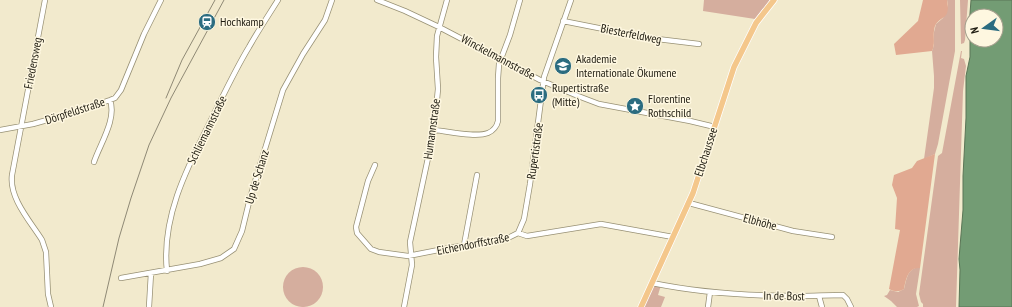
<svg xmlns="http://www.w3.org/2000/svg" width="1012" height="307" viewBox="0 0 1012 307" font-family="'PT Sans Narrow',sans-serif">
  <style>
    .green { fill: #d5ae9e }
    .forest { fill: #e1a991 }
    .water { fill: #739c74; stroke: #5a7556; fill-rule: evenodd }
    .lines { fill: none; stroke-linecap: round; stroke-linejoin: round }
    .minor-casing { stroke: #989175; stroke-width: 6 }
    .major-casing { stroke: #fff; stroke-width: 7 }
    .minor { stroke: #fff; stroke-width: 4.5 }
    .major { stroke: #f4c78b; stroke-width: 5.5 }
    .tram { stroke: #8f8975; stroke-width: 1 }
    .labels { text-anchor: middle; stroke-width: 3; stroke-linejoin: round; paint-order: stroke }
    .poi-label { font-size: 12px; fill: #1e1b10; stroke: #fef7e0; text-anchor: start }
    .street-label { font-size: 12px; fill: #1e1b10; stroke: #fef7e0 }
  </style>
  <rect width="100%" height="100%" fill="#f2eacd"/>
  <path class="green" d="M704 0H770L755 19 703 11Z
    M947 0H955V51L938 144 935 154 924 159 934 88V76L932 51 934 45V32L936 24 943 18 948 5Z
    M960 0H968L965 40 964 43 961 44Z
    M961 51H962L961 58 964 59 966 66 963 91 956 307H923V304L921 302 919 294 938 156 942 153Z
    M283 287a20 20 0 1 1 40 0a20 20 0 1 1-40 0Z
    M915 268H920L916 294 919 306 917 307H897L891 301 884 296 887 295 890 290 898 292 904 289C906 281 907 271 915 268Z
    M652 283 661 285 658 295 665 297 661 307H640Z"/>
  <path class="forest" d="M923 0H947C951 21 940 15 935 26 932 35 936 43 932 51L896 55 894 44 918 21Z
    M935 154 920 268C908 267 906 279 904 289 899 292 895 292 889 289L900 230 895 229 897 198 892 185 894 175 912 168 917 161Z"/>
  <path class="water" d="M971 0H1012V307H959L960 270 959 259 963 210V176L966 118V76L970 57V40L969 27ZM972 16H996V40H972Z"/>
  <g class="lines">
    <defs>
      <path id="minor" d="M45 0 12 175C9 198 30 221 42 240L46 252 48 294 51 307
        M377 0 405 11 439 27 540 80 578 96 599 104 690 121 715 127
        M563 21 649 38 699 44
        M0 130 33 124 79 111 110 100 115 98 121 90 144 34 161 0
        M434 130C448 131 475 138 488 133 493 131 497 126 498 121V78L499 64 510 35 520 0
        M94 162C100 144 117 119 110 100
        M375 165 368 181 356 227 357 233 371 249 379 252 408 256 454 247 506 239 518 233 524 219 530 184 544 77 571 0
        M689 203 793 231 832 237
        M518 233 527 236 601 224 673 237
        M464 245 477 175
        M167 271C161 217 188 166 211 120 223 96 235 70 249 47 258 31 268 16 278 0
        M121 278 200 264 221 258 234 249 242 231 250 198 283 90 303 54 325 20 332 0
        M652 283C701 293 750 296 800 296 814 296 828 295 843 295L847 299 851 307
        M819 296 822 307
        M149 307 151 273
        M404 307 412 265 410 242 434 130 438 89 436 57 437 36 447 0
        M708 307 710 292"/>
      <path id="major" d="M641 307 693 193 734 67 756 23 774 0"/>
    </defs>
    <use href="#minor" class="minor-casing"/>
    <use href="#major" class="major-casing"/>
    <use href="#minor" class="minor"/>
    <use href="#major" class="major"/>
    <path class="tram" d="M166 98 182 60 215 0
      M103 307 119 238 131 198 149 145 171 98 224 0"/>
  </g>
  <defs>
    <symbol id="station-disc" viewBox="-11 -11 22 22"><circle r="9.5" fill="#2b6c80" stroke="#fef7e0"/><path d="M-3-6H3Q5-6 5-4V2Q5 4 3 4L4.5 6H3L1.5 4h-3L-3 6H-4.5L-3 4Q-5 4-5 2V-4Q-5-6-3-6ZM-3.5-4v3h7v-3ZM-3.5 1v1.5H-2V1ZM2 1v1.5H3.5V1Z" fill="#fff"/></symbol>
    <symbol id="university-disc" viewBox="-11 -11 22 22"><circle r="9.5" fill="#2b6c80" stroke="#fef7e0"/><path d="M0-5L7-2L0 1L-7-2ZM-4 1L0 2.5L4 1V4Q0 6-4 4Z" fill="#fff"/></symbol>
    <symbol id="bus-disc" viewBox="-11 -11 22 22"><circle r="9.5" fill="#2b6c80" stroke="#fef7e0"/><path d="M-5-6H5V4H4V6H2V4H-2V6H-4V4H-5ZM-3.5-4V0h7V-4ZM-3.5 1.2v1.5H-2V1.2ZM2 1.2v1.5H3.5V1.2Z" fill="#fff"/></symbol>
    <symbol id="sight-disc" viewBox="-11 -11 22 22"><circle r="9.5" fill="#2b6c80" stroke="#fef7e0"/><path d="M0-6L1.8-2.2L6-1.7L2.9 1.2L3.7 5.4L0 3.3L-3.7 5.4L-2.9 1.2L-6-1.7L-1.8-2.2Z" fill="#fff"/></symbol>
  </defs>
  <g fill-rule="evenodd">
    <use href="#station-disc" x="197" y="12" width="20" height="20"/>
    <use href="#university-disc" x="553" y="56" width="20" height="20"/>
    <use href="#bus-disc" x="529" y="85" width="20" height="20"/>
    <use href="#sight-disc" x="625" y="96" width="20" height="20"/>
  </g>
  <g class="labels">
    <g class="poi-label">
      <text x="220" y="26">Hochkamp</text>
      <text x="576" y="63">Akademie<tspan x="576" dy="14">Internationale Ökumene</tspan></text>
      <text x="552" y="92">Rupertistraße<tspan x="552" dy="14">(Mitte)</tspan></text>
      <text x="648" y="103">Florentine<tspan x="648" dy="14">Rothschild</tspan></text>
    </g>
    <g class="street-label">
      <text transform="translate(631 34) rotate(11)" y="4">Biesterfeldweg</text>
      <text transform="translate(498 57) rotate(28)" y="4">Winckelmannstraße</text>
      <text transform="translate(33 63) rotate(-79)" y="4">Friedensweg</text>
      <text transform="translate(75 111) rotate(-18)" y="4">Dörpfeldstraße</text>
      <text transform="translate(432 129) rotate(-82)" y="4">Humannstraße</text>
      <text transform="translate(207 130) rotate(-64)" y="4">Schliemannstraße</text>
      <text transform="translate(535 151) rotate(-82)" y="4">Rupertistraße</text>
      <text transform="translate(706 152) rotate(-72)" y="4">Elbchaussee</text>
      <text transform="translate(257 177) rotate(-73)" y="4">Up de Schanz</text>
      <text transform="translate(760 222) rotate(15)" y="4">Elbhöhe</text>
      <text transform="translate(473 244) rotate(-11)" y="4">Eichendorffstraße</text>
      <text transform="translate(784 296) rotate(1)" y="4">In de Bost</text>
    </g>
  </g>
  <g transform="translate(984 28) rotate(256)"><circle r="19" fill="#fef7e0" stroke="#a49f8d"/>
  <path d="M0-3L7 15L0 10L-7 15Z" fill="#2b6c80"/>
  <text y="-6" font-size="11" font-weight="bold" text-anchor="middle" fill="#1e1b10">N</text>
  </g>
</svg>
